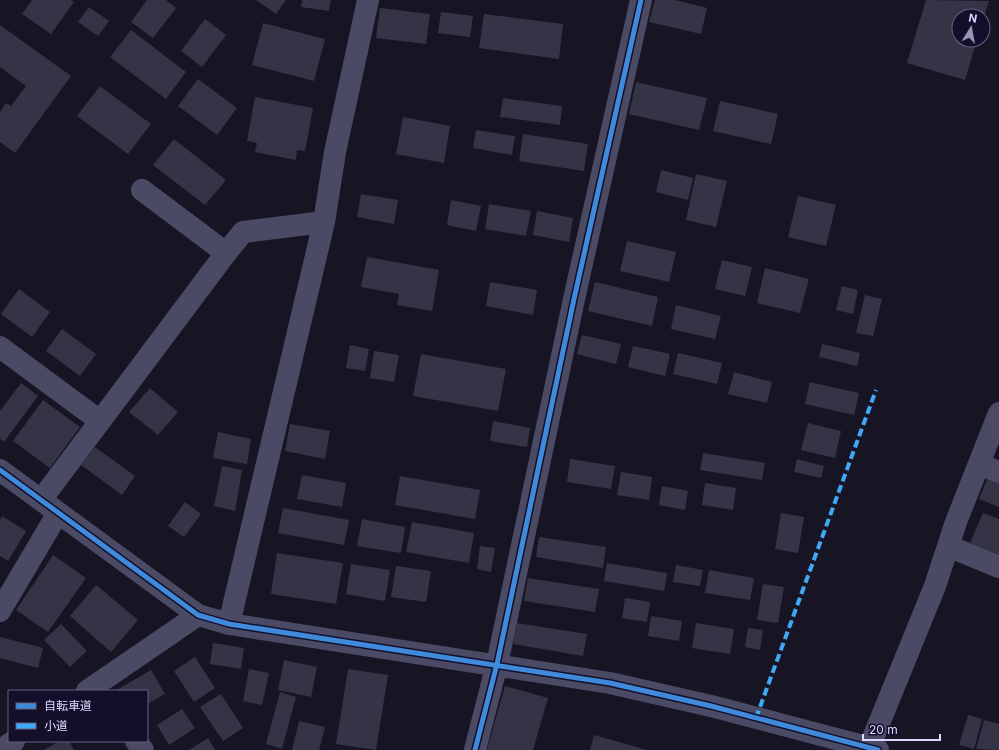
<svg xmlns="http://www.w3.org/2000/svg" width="999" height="750" viewBox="0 0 999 750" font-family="Inter,'Noto Sans JP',sans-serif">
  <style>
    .building { fill: #353346 }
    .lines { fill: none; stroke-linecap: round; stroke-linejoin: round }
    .minor { stroke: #4a4a65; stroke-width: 22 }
    .tertiary { stroke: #4a4a65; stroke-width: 22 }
    .quiet { stroke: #3fa9f5; stroke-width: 4; stroke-dasharray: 8 4; stroke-linecap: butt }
    .cycleway-casing { stroke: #130f2a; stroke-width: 8 }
    .cycleway { stroke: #408adc; stroke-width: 5 }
  </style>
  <rect width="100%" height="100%" fill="#171524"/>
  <path class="building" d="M32 0H71L74 2 51 34 22 14Z
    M147 0H166L176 8 153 38 131 22Z
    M256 0H286L276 14Z
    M302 0H331L329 11 301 7Z
    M655 0H675L707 8 701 34 649 22Z
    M926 0 989 1 983 20V16H959V40H977L965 80 907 63Z
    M89 7 109 21 98 36 78 22Z
    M380 8 430 14 426 44 376 38Z
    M441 12 473 16 470 37 438 33Z
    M484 14 563 24 559 59 479 48Z
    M205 19 226 35 202 67 181 51Z
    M263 23 325 39 314 81 252 65Z
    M0 25 71 76 15 153 0 142V112L6 103 11 106 26 86 0 67Z
    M131 30 186 72 166 99 110 57Z
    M198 79 237 108 217 135 178 106Z
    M636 82 707 98 699 130 629 114Z
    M100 86 151 124 128 154 77 116Z
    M255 97 313 108 305 151 297 150 296 160 255 152 257 143 247 141Z
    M503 98 562 106 560 125 500 117Z
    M720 101 778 114 771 144 713 131Z
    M403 117 450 126 444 163 396 154Z
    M476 130 515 136 512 155 473 148Z
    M523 134 588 144 584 171 519 161Z
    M174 139 226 180 205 205 153 165Z
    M661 170 693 178 688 200 656 192Z
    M696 174 727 181 716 227 686 220Z
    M361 194 398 200 394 224 357 217Z
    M798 196 836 205 826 246 788 237Z
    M451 200 481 206 476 231 447 225Z
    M489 204 531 211 526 236 485 229Z
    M537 211 573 218 569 242 533 235Z
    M627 241 676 252 669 282 620 271Z
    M367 257 439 270 432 311 397 305 399 294 361 287Z
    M722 260 752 267 745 296 715 289Z
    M765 268 809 279 800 313 757 303Z
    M490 282 537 290 533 315 486 306Z
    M595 282 658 297 652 326 588 311Z
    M842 286 858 290 853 314 836 310Z
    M19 289 50 312 32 337 1 314Z
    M865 295 882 299 873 336 856 333Z
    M676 305 721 316 715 339 671 329Z
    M62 329 96 354 80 376 46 351Z
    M582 335 621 344 616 364 577 354Z
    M822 344 860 353 857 366 819 357Z
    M350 345 369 349 365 371 346 368Z
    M633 346 670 354 665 376 628 367Z
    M374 351 399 355 394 382 370 378Z
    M678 353 722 363 717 384 673 374Z
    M421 354 506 369 498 411 413 396Z
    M734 372 772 382 767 403 728 394Z
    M810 382 859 393 854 415 805 404Z
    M21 383 38 396 4 442 0 439V411Z
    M150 388 178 412 158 435 129 412Z
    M43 400 80 427 50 468 13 441Z
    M493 421 530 428 527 447 490 441Z
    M808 423 841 431 835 458 801 450Z
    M290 424 330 431 325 459 285 451Z
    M218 432 251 439 247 464 213 458Z
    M95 447 135 476 122 495 81 465Z
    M703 453 765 463 762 480 700 470Z
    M570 459 615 466 611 489 567 482Z
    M797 459 824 466 821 478 794 472Z
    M222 466 242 470 235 511 214 506Z
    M621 472 652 477 649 500 617 495Z
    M302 475 346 483 342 507 297 499Z
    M989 475 999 479V507L979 499Z
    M400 476 480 490 475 519 395 505Z
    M705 483 736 488 733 510 702 505Z
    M662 486 688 491 685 510 659 505Z
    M185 502 201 514 184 537 168 526Z
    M283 508 349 520 344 545 278 533Z
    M781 513 804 517 798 553 775 549Z
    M983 513 999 519V555L970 543Z
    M2 516 26 531 8 561 0 556V520Z
    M362 519 405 527 401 553 357 546Z
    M412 522 474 533 469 563 406 552Z
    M539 537 606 547 603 568 536 557Z
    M480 546 495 548 491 572 477 569Z
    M277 553 343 563 336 604 271 594Z
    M53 555 86 578 48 632 16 610Z
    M607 563 667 573 664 591 604 581Z
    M351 564 390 570 385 601 346 594Z
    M676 565 703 570 700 586 673 582Z
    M396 566 431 571 426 602 391 597Z
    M709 570 754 578 750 600 705 593Z
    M528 578 599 589 595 612 524 601Z
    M763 584 784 587 778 623 757 620Z
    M96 585 138 620 111 652 70 616Z
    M625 598 650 602 647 622 622 618Z
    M651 616 682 621 679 641 648 636Z
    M517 623 587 634 583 656 513 644Z
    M696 623 734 629 730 654 692 648Z
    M61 624 87 651 70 667 44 640Z
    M748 628 763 630 760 650 745 647Z
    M0 637 43 648 38 668 0 658Z
    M213 643 244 648 241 669 210 664Z
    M195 657 215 688 194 702 174 671Z
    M284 660 317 667 311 697 278 690Z
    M249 669 269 673 262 705 243 701Z
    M348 669 388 675 376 750 336 744Z
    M151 670 165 694 147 704V691H115Z
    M505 686 548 698 533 750H487Z
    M280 692 296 697 282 749 266 744Z
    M221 694 243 728 223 741 200 707Z
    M182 709 195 728 169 745 157 725Z
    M968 715 982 719 974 749 959 745Z
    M984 720 999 724V750L976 749Z
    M299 721 325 727 319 750H292Z
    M594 735 647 750H590Z
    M208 738 215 750H189Z
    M59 741H69L74 750H44Z"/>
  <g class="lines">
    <path class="minor" d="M226 253 243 232 324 222
      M0 347 100 421
      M979 464 999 472
      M0 470 198 615 229 624 610 683 711 706 878 750
      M41 500 226 253 142 190
      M948 546 999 567
      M0 611 58 513
      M229 624 324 222 335 152 368 0
      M87 691 198 615
      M136 741 143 750
      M869 748 935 586 956 522 999 413
      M1 750 14 741
      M475 750 497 664 574 299 641 0"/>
    <path class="tertiary" d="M868 750 869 748"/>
    <path class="quiet" d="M756 718 876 390"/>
    <defs>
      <path id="cycleway" d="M0 470 198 615 229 624 610 683 711 706 878 750
        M475 750 497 664 574 299 641 0"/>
    </defs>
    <use href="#cycleway" class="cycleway-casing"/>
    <use href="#cycleway" class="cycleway"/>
  </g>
  <rect x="8" y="690" width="140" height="52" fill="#130f2a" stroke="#635f7f"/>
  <rect x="16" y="703" width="20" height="6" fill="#408adc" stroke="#635f7f"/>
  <text x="44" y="710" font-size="12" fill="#dbd8ff">自転車道</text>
  <rect x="16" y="723" width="20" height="6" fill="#3fa9f5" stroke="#635f7f"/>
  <text x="44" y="730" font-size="12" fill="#dbd8ff">小道</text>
  <g transform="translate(971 28) rotate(11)"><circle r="19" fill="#130f2a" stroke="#635f7f"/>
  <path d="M0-3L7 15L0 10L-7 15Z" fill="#9694b2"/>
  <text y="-6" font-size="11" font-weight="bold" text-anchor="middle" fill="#dbd8ff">N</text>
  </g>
  <path d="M863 734v6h77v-6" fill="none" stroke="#dbd8ff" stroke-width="2"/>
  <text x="869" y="734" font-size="12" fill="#dbd8ff" stroke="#130f2a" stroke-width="3" paint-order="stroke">20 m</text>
</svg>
